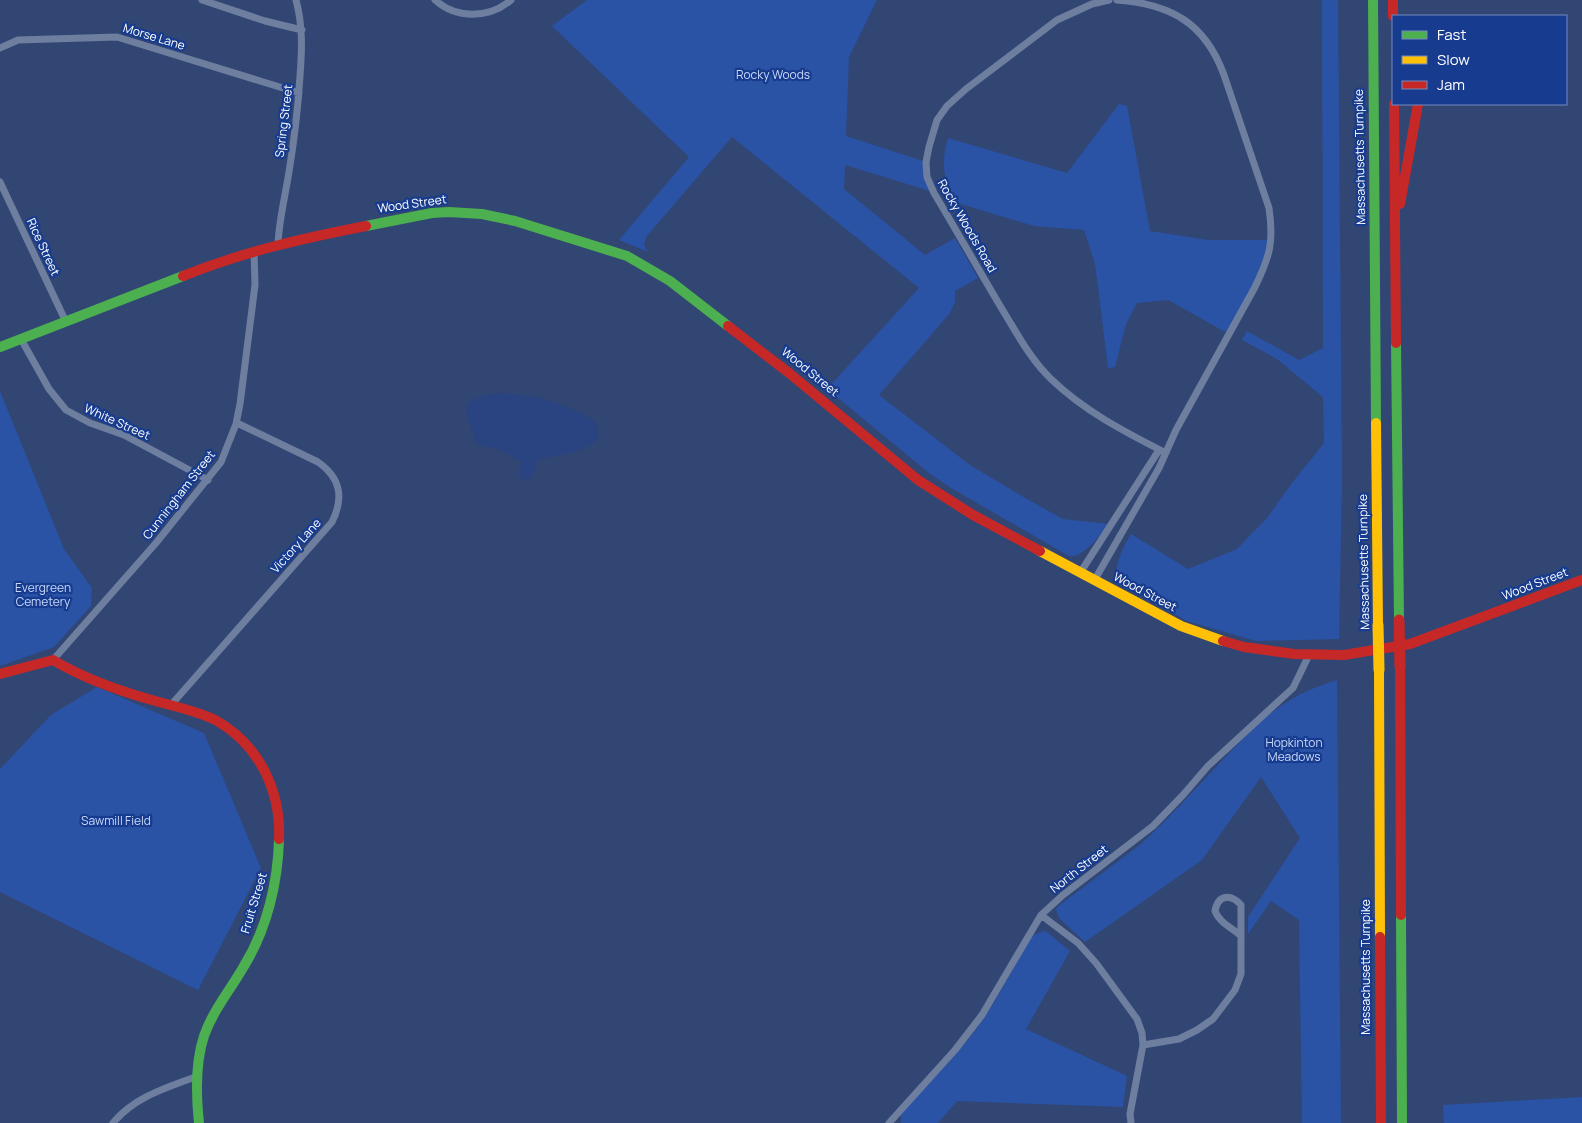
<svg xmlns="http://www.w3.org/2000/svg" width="1582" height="1123" viewBox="0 0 1582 1123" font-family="Manrope,sans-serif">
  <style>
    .green { fill: #2a52a5 }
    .water { fill: #294481 }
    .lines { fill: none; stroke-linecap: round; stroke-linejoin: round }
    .street { stroke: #6e7e9f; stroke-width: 7 }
    .fast { stroke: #4caf50; stroke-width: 10 }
    .slow { stroke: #ffc107; stroke-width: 10 }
    .jam { stroke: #c62828; stroke-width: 10 }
    .slow-bridge { stroke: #ffc107; stroke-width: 11 }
    .jam-bridge { stroke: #c62828; stroke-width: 11 }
    .labels { text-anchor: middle; stroke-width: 4.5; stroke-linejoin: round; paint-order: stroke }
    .street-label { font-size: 12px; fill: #fff; stroke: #173c8f }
    .park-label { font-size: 12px; fill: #c9d9fb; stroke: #173c8f }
  </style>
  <rect width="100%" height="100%" fill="#324674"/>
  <path class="green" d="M587 0H877L849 57 846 136 926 162 930 191 845 165 844 189 925 255 955 238 978 278 955 291V302L950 313 879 395 970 465 1020 495 1063 519 1108 524C1101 534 1083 559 1069 556L951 488 929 473 827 389 919 288 732 137 646 237 644 245 648 252 619 240 689 157 552 26Z
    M1322 0H1338L1342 478 1339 639 1256 641 1187 621 1122 585C1108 573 1124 546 1131 534L1188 569 1237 549 1267 518 1292 483 1324 443 1323 397 1277 359 1242 340 1247 331 1299 360 1323 348Z
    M1119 104 1127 106 1150 231 1208 240H1269L1267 258 1227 333 1168 300 1137 303 1126 324 1115 367 1108 368 1095 264 1084 230 1034 226 954 202C943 181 941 160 948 138L1067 173Z
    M0 391 64 549 92 588 91 606 54 647 0 666Z
    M1337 680 1341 1123H1302L1299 920 1271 901 1248 934V917L1300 838 1261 777 1202 860 1085 942 1059 918 1056 910 1057 907 1141 844C1175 813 1204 779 1235 747 1250 732 1264 717 1281 706 1298 694 1317 686 1337 680Z
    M97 687 204 733 261 868 198 990 0 892V769L51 715Z
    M1043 931 1047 932 1070 951 1026 1029 1127 1076 1123 1107 957 1101 938 1123H901V1115L903 1111C928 1084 955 1058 977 1028 998 999 1014 967 1032 936Z
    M1582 1097V1123H1444L1443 1105Z"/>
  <path class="water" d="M503 393C513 395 523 395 534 397 551 400 572 408 588 417 593 419 596 423 598 428 607 450 554 457 540 458L537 460 536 467 531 479 523 480 518 475 522 462 499 449 477 445C473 430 464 418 467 403L483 395Z"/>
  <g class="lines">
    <path class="street" d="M202 0 265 21 302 30
      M435 0C456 19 489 19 511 0
      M1109 0 1092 4 1057 20 966 89 947 106 937 120 929 147 926 162 927 177 934 193C958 233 981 274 1005 314 1019 337 1032 361 1051 379 1084 411 1125 432 1166 453
      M0 48 18 40 117 37 299 93
      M0 182 66 322
      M278 244C279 220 285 197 289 172 294 141 298 109 300 76 302 50 303 26 296 0
      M21 339 49 389 66 410 90 423 124 435 208 480
      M1080 573 1159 450
      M1094 581 1159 468 1176 430 1255 287C1270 256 1274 242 1269 208L1224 75C1205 23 1171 4 1117 0
      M53 660 156 543 221 462 236 424 240 404 255 285 254 251
      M171 705 332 522C344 498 341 478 318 462L237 423
      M1041 915 1078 943 1096 963 1137 1019 1142 1033 1143 1045 1130 1114 1131 1123
      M1143 1045 1179 1039 1197 1030 1213 1019 1235 990 1241 974V905C1231 894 1218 894 1215 911 1220 924 1232 927 1241 936
      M113 1123C134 1097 168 1087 198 1076
      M889 1123 955 1050 982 1015 1041 915 1063 895 1153 826 1183 795 1208 766 1293 688 1309 655"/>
    <path class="fast" d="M1373 0 1376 423
      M366 226 432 213 449 212 482 214 515 221 627 256 670 281 728 326
      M1396 343 1399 620
      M0 347 183 276
      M1401 915 1402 1123
      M199 1123C196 1095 195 1063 204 1036 213 1010 231 989 244 966 267 929 278 882 279 839"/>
    <path class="slow" d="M1376 423 1378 625
      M1040 551 1181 626 1223 641
      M1379 670 1380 937"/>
    <path class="jam" d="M1393 0V16
      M1394 104 1396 343
      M1400 204 1418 104
      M183 276C242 252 304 238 366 226
      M728 326 789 373 918 480 973 515 1040 551
      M1223 641 1244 647 1294 654 1344 655 1410 644 1582 580
      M1400 667 1401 915
      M0 674 53 660C86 680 122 692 159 702 176 707 201 712 217 721 259 745 281 791 279 839
      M1380 937 1381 1123"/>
    <path class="slow-bridge" d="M1378 625 1379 670"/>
    <path class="jam-bridge" d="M1399 620 1400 667"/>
  </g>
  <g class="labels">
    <g class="street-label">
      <text transform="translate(154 37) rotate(17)" y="4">Morse Lane</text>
      <text transform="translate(284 121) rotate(-83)" y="4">Spring Street</text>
      <text transform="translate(1360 157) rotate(-91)" y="4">Massachusetts Turnpike</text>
      <text transform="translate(412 204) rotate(-8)" y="4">Wood Street</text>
      <text transform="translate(967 226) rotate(60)" y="4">Rocky Woods Road</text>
      <text transform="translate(43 247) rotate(65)" y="4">Rice Street</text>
      <text transform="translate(810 372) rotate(39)" y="4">Wood Street</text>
      <text transform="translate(117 422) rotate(24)" y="4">White Street</text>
      <text transform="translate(179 495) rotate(-52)" y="4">Cunningham Street</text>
      <text transform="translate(296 546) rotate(-48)" y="4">Victory Lane</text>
      <text transform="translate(1364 562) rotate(-91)" y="4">Massachusetts Turnpike</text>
      <text transform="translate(1535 584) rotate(-21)" y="4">Wood Street</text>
      <text transform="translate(1145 592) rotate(28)" y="4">Wood Street</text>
      <text transform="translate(1079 869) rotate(-38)" y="4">North Street</text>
      <text transform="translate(254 903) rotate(-73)" y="4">Fruit Street</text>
      <text transform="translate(1366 967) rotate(-90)" y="4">Massachusetts Turnpike</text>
    </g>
    <g class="park-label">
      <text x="773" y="79">Rocky Woods</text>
      <text x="43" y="592">Evergreen<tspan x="43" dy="14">Cemetery</tspan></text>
      <text x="1294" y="747">Hopkinton<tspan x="1294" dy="14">Meadows</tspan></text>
      <text x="116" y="825">Sawmill Field</text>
    </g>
  </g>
  <rect x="1392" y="15" width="175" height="90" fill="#173c8f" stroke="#748abc"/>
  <rect x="1402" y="31" width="25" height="8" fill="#4caf50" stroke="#748abc"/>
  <text x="1437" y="40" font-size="15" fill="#ffffff">Fast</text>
  <rect x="1402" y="56" width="25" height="8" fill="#ffc107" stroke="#748abc"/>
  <text x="1437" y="65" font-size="15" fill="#ffffff">Slow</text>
  <rect x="1402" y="81" width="25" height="8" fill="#c62828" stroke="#748abc"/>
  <text x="1437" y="90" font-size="15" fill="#ffffff">Jam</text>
</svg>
